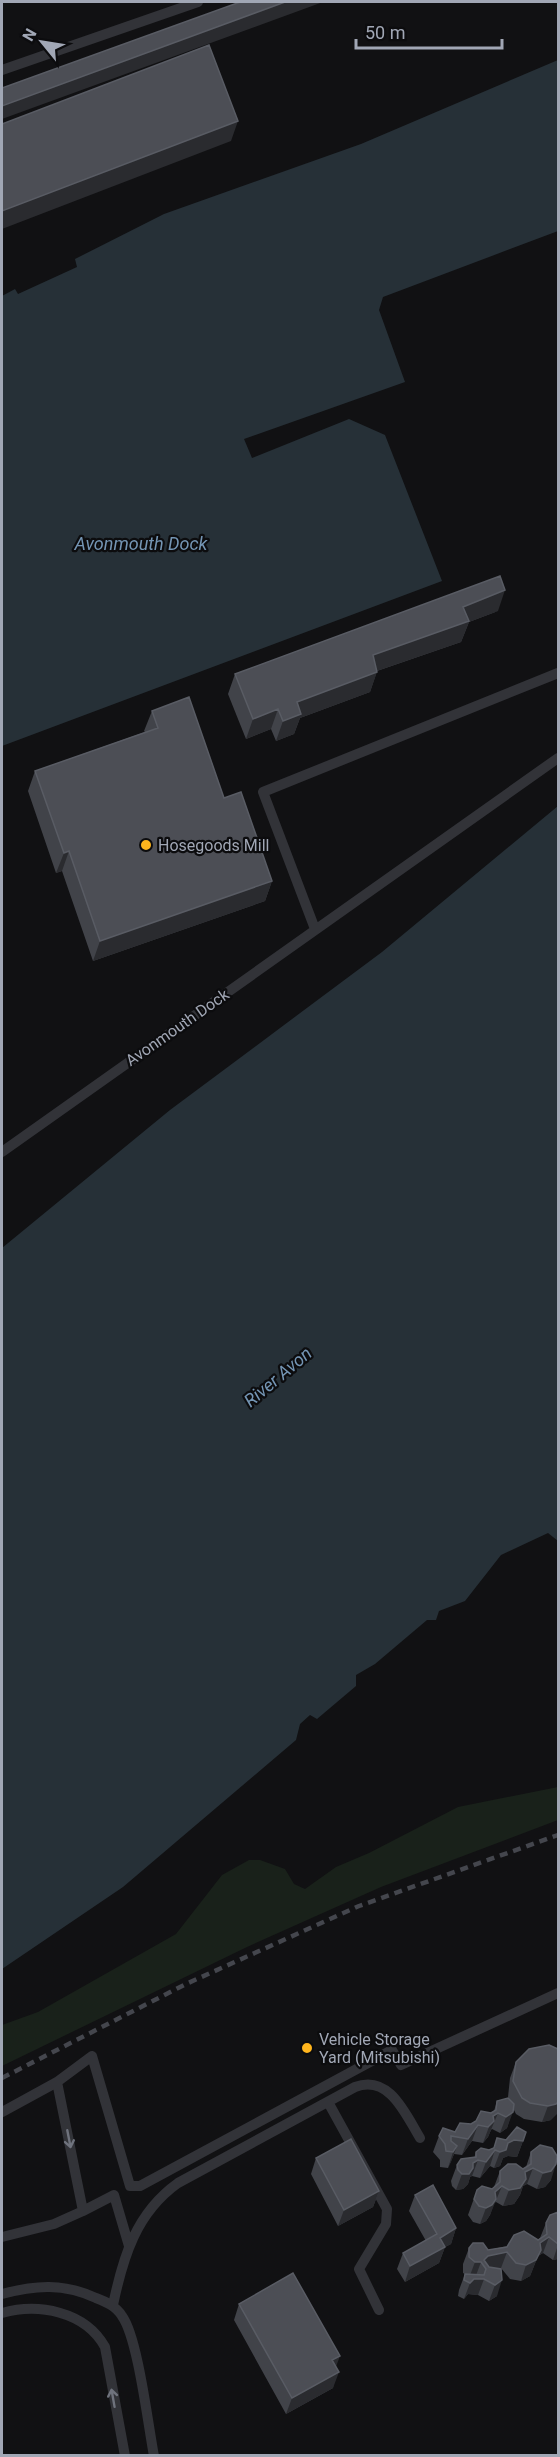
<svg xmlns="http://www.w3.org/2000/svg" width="560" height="2457" viewBox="0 0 560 2457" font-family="Roboto,sans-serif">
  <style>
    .green { fill: #19211a }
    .water { fill: #263037 }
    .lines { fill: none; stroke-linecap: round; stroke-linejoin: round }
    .service { stroke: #323338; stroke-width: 10 }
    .rail { stroke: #44464d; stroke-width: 4.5; stroke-dasharray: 8 6; stroke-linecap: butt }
    .wall { fill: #414349 }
    .shaded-wall { fill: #2a2b2f }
    .building { fill: #4c4e55; stroke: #595c64; stroke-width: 1.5 }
    .oneway { stroke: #6f737d }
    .poi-dot { fill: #ffb51d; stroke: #0c0c0e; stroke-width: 2 }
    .labels { text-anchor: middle; stroke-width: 4.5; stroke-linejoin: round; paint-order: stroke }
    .poi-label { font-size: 16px; fill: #a1a7b5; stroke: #0c0c0e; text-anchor: start }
    .street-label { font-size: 16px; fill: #a1a7b5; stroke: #0c0c0e }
    .water-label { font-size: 18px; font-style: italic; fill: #7495b4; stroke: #0c0c0e }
  </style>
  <rect width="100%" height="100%" fill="#111113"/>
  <path class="green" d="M558 1787V1820L381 1887 247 1947 2 2066V2025L38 2012 176 1934 222 1875 249 1860H260L285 1869 294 1884 305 1889 336 1867 369 1853 458 1807Z"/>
  <path class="water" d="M558 60V231L383 297 379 310 405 382 244 439 252 458 349 419 385 435 442 581 2 746V296L15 289 18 294 77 267 75 259 164 214 361 144Z
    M558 806V1541L548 1533 501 1555 465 1601 439 1611 436 1620H427L375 1664 356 1675V1686L317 1719 310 1715 300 1724 296 1740 123 1887 2 1969V1248L170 1110 382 952Z"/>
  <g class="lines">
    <path class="service" d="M2 70 198 2
      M315 929 263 792 558 673
      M2 1152 558 758
      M328 2102 387 2209 386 2224 359 2269 379 2310
      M2 2112 57 2082 92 2056 130 2186H140L392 2050 401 2065 558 1993
      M83 2211 114 2195 129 2246
      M2 2237 54 2224 83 2211 57 2082
      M2 2294C35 2285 64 2283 96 2298 106 2302 116 2306 122 2316 138 2338 148 2425 154 2456
      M113 2305C123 2257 136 2213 178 2183L355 2087C389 2074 405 2113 420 2138
      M2 2313C38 2303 85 2311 105 2347L125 2456"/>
    <path class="rail" d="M2 2078 186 1984 359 1906 558 1835"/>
  </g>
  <path class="wall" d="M498 611 469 622 461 642 377 671 370 692 300 718 294 734 276 741 271 729 246 739 228 694 235 674Z
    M152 711 272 881 265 901 93 961 62 871 56 873 28 791 35 771 145 732 144 731Z
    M549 2045 551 2120 542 2122 524 2119 516 2114 513 2108 507 2128 500 2133 492 2129 491 2130 488 2137 483 2143 472 2141 462 2155 454 2154 448 2168 440 2167V2160L433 2152 439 2136 455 2132 471 2124 494 2111 497 2101 509 2099 508 2097 510 2078 516 2062Z
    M506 2140 523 2141 517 2157 508 2156 503 2158 500 2166 494 2168 490 2166 480 2178 472 2176 470 2177 468 2184 463 2189 456 2190 452 2186 451 2181 457 2165 474 2158 476 2152 489 2150Z
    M531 2152 551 2180 545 2187 537 2189 527 2184 523 2186 520 2195 514 2204 503 2206 496 2202 494 2203 490 2215 486 2221 480 2224 473 2222 468 2215 477 2190 492 2189 494 2187 500 2171 523 2169 526 2167Z
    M316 2158 379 2191 373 2207 338 2226 311 2174Z
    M415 2195 456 2228 451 2244 445 2247 439 2263 405 2282 397 2269 403 2253 426 2241 409 2211Z
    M558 2212V2259L553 2260 543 2253 538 2256 530 2276 521 2281 510 2279 501 2268H499L497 2296 489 2301 478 2295 468 2294 464 2299 458 2296 459 2290 465 2274 463 2273V2264L469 2248 488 2250 538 2240 540 2238 546 2223Z
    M239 2304 336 2366 333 2388 286 2414 234 2320Z"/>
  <path class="shaded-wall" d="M285 2H323L2 119V106Z
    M238 121 231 141 2 229V211Z
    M505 590 498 611 469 622 461 642 365 675 373 655 463 607Z
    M377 672 370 692 300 718 294 734 276 741 283 721 297 702Z
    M278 709 271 729 246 739 253 719Z
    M69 851 62 871 56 873 64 853Z
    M272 881 265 901 93 961 100 941Z
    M558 2102V2113L551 2120 542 2122 548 2106Z
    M513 2112 507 2128 500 2133 506 2117Z
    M498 2113 488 2137 483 2143 493 2116Z
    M478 2125 472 2141 462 2155 468 2139Z
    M514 2140 523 2141 517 2157 508 2156 503 2158 500 2166 494 2168 500 2152 508 2143Z
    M457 2146 451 2162 448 2168 453 2152Z
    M495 2150 490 2166 480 2178 486 2162Z
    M478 2160 472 2176 470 2177 468 2184 463 2189 456 2190 462 2174 473 2163Z
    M556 2164 551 2180 545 2187 537 2189 543 2173Z
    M533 2168 527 2184 523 2186 520 2195 514 2204 503 2206 509 2190 525 2172Z
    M502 2186 490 2215 486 2221 480 2224 486 2208 495 2192Z
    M379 2191 373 2207 338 2226 344 2210Z
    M456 2228 451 2244 445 2247 439 2263 405 2282 410 2266 440 2238Z
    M549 2237 543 2253 538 2256 530 2276 521 2281 526 2265 540 2243Z
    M558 2245V2259L553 2260Z
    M507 2252 501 2268 485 2271 486 2269 484 2260 488 2256Z
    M475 2262H481L475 2278H469Z
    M474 2279H484L478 2295 468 2294 464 2299 470 2283Z
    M502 2280 497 2296 489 2301 495 2285Z
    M340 2356 334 2372 332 2360Z
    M339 2372 333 2388 286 2414 292 2398Z"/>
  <path class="building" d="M240 2H285L2 106V88Z
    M209 45 238 121 2 211V124Z
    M500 576 505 590 463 607 469 621 373 655 377 672 297 702 301 714 283 721 278 709 253 719 235 674Z
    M189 697 224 798 241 792 272 881 100 941 69 851 64 853 35 771 158 728 152 711Z
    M549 2045 558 2049V2102L556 2104 548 2106 530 2103 522 2098 513 2081 516 2062 529 2049Z
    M508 2098 514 2104 513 2112 506 2117 498 2113 493 2116 494 2121 488 2127 478 2125 468 2139 451 2136V2141L457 2146 453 2152 446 2151 445 2144 439 2136 443 2128 455 2132 460 2123 471 2124 476 2121 481 2111 491 2113 496 2110 497 2101Z
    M517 2127 526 2132 523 2141 514 2140 508 2143 506 2150 500 2152 495 2150 486 2162 478 2160 473 2163V2168L469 2174H462L458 2170 457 2165 461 2159 476 2157V2152L481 2148 489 2150 494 2148 497 2138 506 2140Z
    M351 2139 379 2191 344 2210 316 2158Z
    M540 2145 552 2148 557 2156 556 2164 551 2171 543 2173 533 2168 525 2172 526 2179 520 2188 509 2190 502 2186 495 2192 496 2199 492 2205 486 2208 479 2206 474 2199 477 2190 482 2186 492 2189 500 2182V2171L508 2164H516L523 2169 531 2164V2152Z
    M433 2185 456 2228 440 2238 445 2247 410 2266 403 2253 437 2234 415 2195Z
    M558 2212V2244L549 2237 540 2243 541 2250 536 2260 526 2265 516 2263 507 2252 488 2256 484 2260 489 2267 501 2269 502 2280 495 2285 484 2279H474L470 2283 464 2280 465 2274 484 2275 486 2269 481 2262H475L469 2257V2248L473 2243H483L488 2250 507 2247 514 2235 524 2231 538 2240 547 2234 546 2223 550 2215Z
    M293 2273 340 2356 332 2360 339 2372 292 2398 239 2304Z"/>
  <defs><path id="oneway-shaft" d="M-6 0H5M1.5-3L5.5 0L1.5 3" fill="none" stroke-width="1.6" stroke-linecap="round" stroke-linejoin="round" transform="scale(1.5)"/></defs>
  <g class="oneway">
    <use href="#oneway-shaft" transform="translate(69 2139) rotate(79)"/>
    <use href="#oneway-shaft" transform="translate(113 2398) rotate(-100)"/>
  </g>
  <g class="poi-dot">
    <circle cx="146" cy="845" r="6"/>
    <circle cx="307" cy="2048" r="6"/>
  </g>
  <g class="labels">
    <g class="poi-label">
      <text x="158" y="851">Hosegoods Mill</text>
      <text x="319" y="2045">Vehicle Storage<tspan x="319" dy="18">Yard (Mitsubishi)</tspan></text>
    </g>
    <g class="street-label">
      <text transform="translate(177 1027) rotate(-35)" y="6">Avonmouth Dock</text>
    </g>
    <g class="water-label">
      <text x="141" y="550">Avonmouth Dock</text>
      <text transform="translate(278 1377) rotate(-40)" y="6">River Avon</text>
    </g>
  </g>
  <rect width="560" height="2457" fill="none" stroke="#a1a7b5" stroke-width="6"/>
  <g transform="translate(42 42) rotate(300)" stroke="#0c0c0e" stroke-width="4.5" paint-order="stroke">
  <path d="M0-4.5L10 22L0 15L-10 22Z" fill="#a1a7b5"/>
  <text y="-9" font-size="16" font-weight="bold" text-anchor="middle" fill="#a1a7b5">N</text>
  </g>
  <path d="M356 39v9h146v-9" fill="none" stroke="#a1a7b5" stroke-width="3"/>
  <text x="365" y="39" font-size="18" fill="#a1a7b5" stroke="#0c0c0e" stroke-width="4.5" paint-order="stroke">50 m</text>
</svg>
